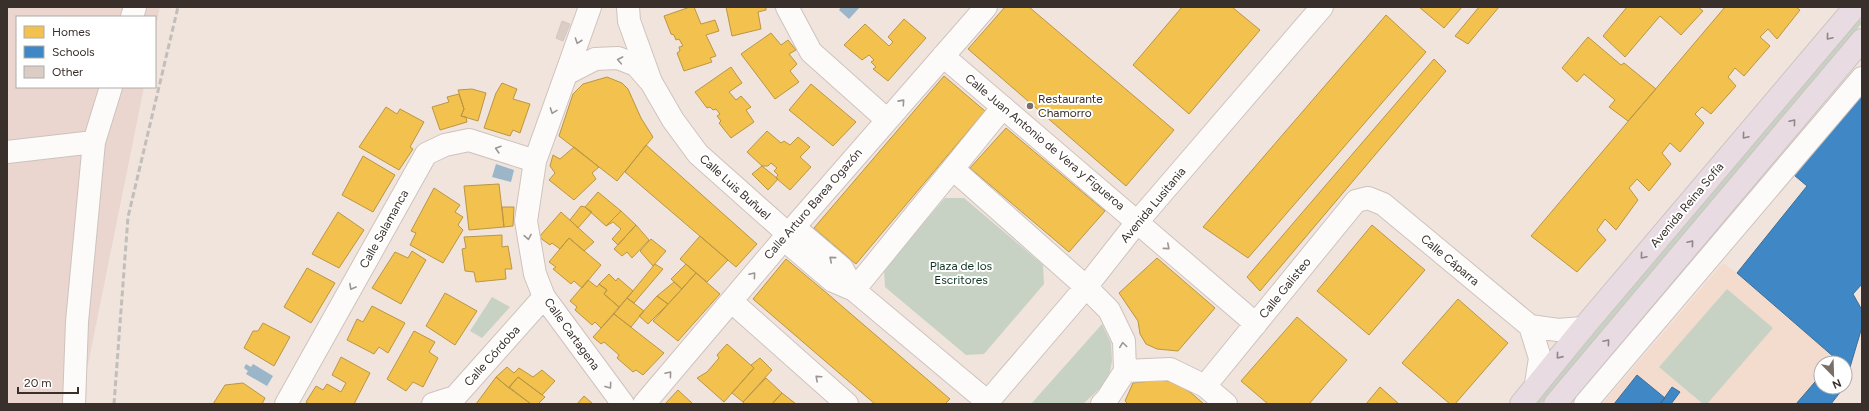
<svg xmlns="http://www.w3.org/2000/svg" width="1869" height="411" viewBox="0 0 1869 411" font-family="Figtree,sans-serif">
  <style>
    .built { fill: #f3dcce }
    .industrial { fill: #ead6ce }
    .green { fill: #c7d2c4 }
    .water { fill: #9ab6c8 }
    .homes { fill: #f2c14e; stroke: #ba9644 }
    .schools { fill: #3f88c5; stroke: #3d6e97 }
    .building { fill: #dbcdc4; stroke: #d2c7c1 }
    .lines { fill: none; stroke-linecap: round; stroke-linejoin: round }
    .minor-casing { stroke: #cdc3bd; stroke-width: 24 }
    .trunk-casing { stroke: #cbc4c0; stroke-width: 24 }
    .minor { stroke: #fdfbfa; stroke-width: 22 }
    .trunk { stroke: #e8dbe2; stroke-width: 22 }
    .rail { stroke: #c1bebc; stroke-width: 3; stroke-dasharray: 6 3; stroke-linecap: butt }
    .oneway { stroke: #908686 }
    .oneway2 { stroke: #9b9692 }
    .poi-dot { fill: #796f69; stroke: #fff; stroke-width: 1.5 }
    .labels { text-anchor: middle; stroke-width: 4; stroke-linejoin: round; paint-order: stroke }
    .poi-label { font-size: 12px; fill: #39302b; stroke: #fff; text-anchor: start }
    .street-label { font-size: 12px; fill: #39302b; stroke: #fff }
    .park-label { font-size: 12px; fill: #0e3723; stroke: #fff }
  </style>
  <rect width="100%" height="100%" fill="#f1e4dc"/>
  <path class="built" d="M1862 94V284L1853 294 1862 310V320L1845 363H1821V387H1844L1831 404H1602L1723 263 1737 273 1807 187 1794 175Z"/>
  <path class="industrial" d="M7 7H160L155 30V17H17V87H144L80 404H7Z"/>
  <path class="green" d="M1859 18 1862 23 1541 404H1534Z
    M945 198H964L1043 265 1044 284 984 354 966 355 885 287 884 270Z
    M1727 289 1773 328 1707 404H1703L1659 367Z
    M492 297 510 307 482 338 470 331Z
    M1102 324 1111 343 1112 361 1108 381 1083 404H1031Z"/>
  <path class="water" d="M841 7H860L849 19 839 10Z
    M496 164 514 170 511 182 492 177Z
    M246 364 251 367 253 364 273 376 267 386 246 374 248 371 244 368Z"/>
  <path class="homes" d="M690 7H694L701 24 715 20 719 31 706 35 716 56 710 58 712 62 684 71 677 53 680 51 679 47 683 46 679 39 676 40 674 35 671 34 664 16Z
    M726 7H766V10L758 12 761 29 732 36Z
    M1005 7H1029L1174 130 1126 186 968 49Z
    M1182 7H1232L1260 30 1189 114 1133 65Z
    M1419 7H1462L1444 28Z
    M1479 7H1499L1468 44 1455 36Z
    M1627 7H1698L1703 11 1681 35 1660 16 1625 57 1603 36Z
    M1725 7H1796L1800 10 1777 39 1768 29 1760 37 1770 46 1744 76 1735 68 1728 77 1736 86 1711 114 1702 107 1695 114 1704 123 1680 152 1670 143 1662 153 1671 164 1649 191 1637 179 1629 188 1638 200 1616 230 1605 219 1597 230 1606 240 1577 272 1531 236Z
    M1386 15 1426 52 1248 258 1203 227Z
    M904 19 926 38 888 81 873 69 876 67 871 62 874 60 869 55 862 60 844 45 865 24 889 46 893 42 888 37Z
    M771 33 781 45 788 40 796 50 789 54 797 64 790 71 799 82 775 99 741 54Z
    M1588 37 1621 65 1624 63 1656 89 1628 121 1609 107 1615 100 1584 74 1577 82 1562 68Z
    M1434 59 1446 71 1260 291 1247 277Z
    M731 67 742 83 729 92 736 100 741 96 751 107 746 110 754 122 731 138 719 123 721 121 717 116 720 114 716 109 713 110 710 107 707 108 695 92Z
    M944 76 985 111 856 264 814 228Z
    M607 77 622 83 628 89 641 118 653 137 617 181 559 136 573 94 583 84Z
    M502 83 517 89 513 99 530 104 520 133 513 130 510 136 484 128 496 93Z
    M811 84 856 122 833 146 789 110Z
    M472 89 486 93 478 121 461 116 464 109 458 90Z
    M459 94 464 109 461 116 466 117 467 122 440 130 432 107 449 102 447 97Z
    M386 107 397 114 400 109 424 122 410 147 413 149 399 170 359 147Z
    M1006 128 1105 211 1069 252 970 168Z
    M767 131 781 143 784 141 790 145 798 137 810 147 800 157 811 167 790 190 776 178 778 175 774 171 777 168 771 163 768 166H762L747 152Z
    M646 145 757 244 736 267 625 172Z
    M574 147 599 167 592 173 596 179 574 200 549 180 555 173 550 166 553 155 560 159Z
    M363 156 395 175 373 212 342 195Z
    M762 166 778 179 768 190 752 174Z
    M499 184 504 227 469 230 464 186Z
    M434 188 460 205 455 212 463 217 458 225 463 230 443 263 410 245 416 233 411 231Z
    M598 192 621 211 606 226 585 207Z
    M581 206 585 207 592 212 578 228 570 220Z
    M502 207H514L513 226 504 227Z
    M621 211 636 225 618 245 612 239 621 229 613 222 606 226Z
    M338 212 364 230 339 268 312 254Z
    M561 212 594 242 584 251 569 238 560 249 552 243 550 245 539 237Z
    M636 225 649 240 632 258 627 252 622 256 614 249Z
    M1372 225 1425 270 1369 335 1317 291Z
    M502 235V247L508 246 512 269H505L506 279 476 282 474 272 465 271 462 249 466 248 464 237Z
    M700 236 728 260 707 282 680 259Z
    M569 238 601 265 582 288 574 281 571 284 553 269 556 267 549 262Z
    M651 239 666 251 653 266 640 251Z
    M412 251 426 260 401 304 372 288 395 252 408 258Z
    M1157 258 1215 308 1178 351 1157 349 1146 344 1140 334 1138 321 1119 293Z
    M786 259 829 295 950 399 945 404H875L753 299Z
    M655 264 663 269 634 303 627 298Z
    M686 264 696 273 682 289 671 279Z
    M307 268 335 283 311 323 284 307Z
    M696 273 720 294 678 341 653 321Z
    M609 274 616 281 618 278 633 291 619 307 604 294 607 290 599 284Z
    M588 280 597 287 599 284 607 290 604 294 619 307 601 328 595 322 592 325 575 310 577 307 570 301Z
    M674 282 682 289 668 304 657 296Z
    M445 293 477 311 455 345 426 326Z
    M657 296 668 304 648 324 639 316Z
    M627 298 644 311 631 327 614 314Z
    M1458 299 1508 343 1455 404H1450L1402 363Z
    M372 306 405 323 388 353 379 347 374 354 347 340 357 319 363 322Z
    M614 314 664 353 643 375 636 370 633 372 617 358 619 355 604 342 601 344 593 337Z
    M1297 317 1347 360 1309 404H1268L1241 381Z
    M263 323 290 337 274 366 244 348 253 331H258Z
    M414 331 435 342 429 352 438 358 423 387 413 382 406 391 387 379Z
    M727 344 754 368 724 402 697 378 707 372 719 358 717 355Z
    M341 357 370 373 354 404H309L306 402 316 386 323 390 327 384 341 392 346 383 332 375Z
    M760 358 772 370 743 402 732 393 754 368 751 365Z
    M507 367 514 373 519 368 533 377 542 370 555 381 542 395 518 377 509 388 496 377Z
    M496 377 509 388 531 404H476Z
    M518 377 545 397 538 404H531L509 387Z
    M766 378 782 393 772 404H745L743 402Z
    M1160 380 1174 382 1190 392 1204 404H1128L1125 401 1133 383Z
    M243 383 265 398 262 404H213L225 385Z
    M1380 387 1399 404H1366Z
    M678 390 693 404H665Z
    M782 393 796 404H772Z
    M584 396 593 404H577Z"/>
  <path class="schools" d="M1862 94V284L1853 294 1862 310V327L1845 384V363H1831L1835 358 1737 273 1807 186 1794 175Z
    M1637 375 1665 398 1660 404H1614Z
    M1821 375V387H1844L1831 404H1796Z
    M1672 387 1680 392 1671 404H1660Z"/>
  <path class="building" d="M562 21 570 24 563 41 556 38Z"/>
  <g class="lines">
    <defs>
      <path id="minor" d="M590 7 535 161 526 221 535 274 544 297 623 404
        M628 7 629 21 651 82 673 120 698 154 788 234 793 247 833 281 854 290
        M787 7 811 52 886 119
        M132 17 135 7
        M943 56 1256 324
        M566 74 595 59 618 58 636 65 649 80
        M7 152 94 142
        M953 169 1086 287 1109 310 1124 341 1125 371 1107 399 1102 404
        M788 234 801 233 842 268 854 290
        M731 301 847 404
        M1530 326 1540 358 1536 384
        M1125 371 1170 369 1205 386 1226 404
        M1205 386 1356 201 1368 198 1383 204 1530 326 1558 330 1583 328
        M74 404 77 322 94 142 111 87
        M286 404 426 154 445 145 469 140 535 161
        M433 404 455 397 544 297
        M644 404 788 234 986 7
        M986 404 1086 287 1138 221 1322 7
        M990 404 854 290 1003 107
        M1585 404 1862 78"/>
      <path id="trunk" d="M1521 404 1583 328 1855 7
        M1555 404 1862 40"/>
    </defs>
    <use href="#minor" class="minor-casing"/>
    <use href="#trunk" class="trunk-casing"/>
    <use href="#minor" class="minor"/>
    <use href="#trunk" class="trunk"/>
    <path class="rail" d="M114 404 128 217 178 7"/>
  </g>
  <defs><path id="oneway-chevron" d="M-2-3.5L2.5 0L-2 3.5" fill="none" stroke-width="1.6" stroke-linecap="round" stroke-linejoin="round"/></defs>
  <g class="oneway">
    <use href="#oneway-chevron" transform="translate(1829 37) rotate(130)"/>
    <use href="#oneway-chevron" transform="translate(1793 122) rotate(-50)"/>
    <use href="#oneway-chevron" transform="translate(1745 136) rotate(130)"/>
    <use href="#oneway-chevron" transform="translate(1691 243) rotate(-50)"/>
    <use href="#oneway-chevron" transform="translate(1643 256) rotate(130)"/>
    <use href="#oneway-chevron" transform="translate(1607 342) rotate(-50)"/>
    <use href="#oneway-chevron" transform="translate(1559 356) rotate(129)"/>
  </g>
  <g class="oneway2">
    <use href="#oneway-chevron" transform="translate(578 41) rotate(109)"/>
    <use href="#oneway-chevron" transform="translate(620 60) rotate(-169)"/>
    <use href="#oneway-chevron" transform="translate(902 102) rotate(-48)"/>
    <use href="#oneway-chevron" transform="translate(553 111) rotate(110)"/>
    <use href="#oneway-chevron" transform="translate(498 149) rotate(-163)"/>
    <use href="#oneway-chevron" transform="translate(528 237) rotate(80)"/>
    <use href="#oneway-chevron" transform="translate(1167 247) rotate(41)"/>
    <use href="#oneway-chevron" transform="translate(832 259) rotate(-140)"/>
    <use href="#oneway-chevron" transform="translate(753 275) rotate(-50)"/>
    <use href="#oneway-chevron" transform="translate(352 287) rotate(119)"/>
    <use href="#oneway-chevron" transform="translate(1123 345) rotate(-98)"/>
    <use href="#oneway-chevron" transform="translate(669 374) rotate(-50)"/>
    <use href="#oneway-chevron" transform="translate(818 378) rotate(-138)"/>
    <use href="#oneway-chevron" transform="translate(609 386) rotate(54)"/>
  </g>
  <circle class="poi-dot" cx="1030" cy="106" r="4"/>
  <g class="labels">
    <g class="poi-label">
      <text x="1038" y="103">Restaurante<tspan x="1038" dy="14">Chamorro</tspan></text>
    </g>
    <g class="street-label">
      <text transform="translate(1045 142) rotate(40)" y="4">Calle Juan Antonio de Vera y Figueroa</text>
      <text transform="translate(735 187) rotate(42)" y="4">Calle Luis Buñuel</text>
      <text transform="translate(813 204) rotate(-49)" y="4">Calle Arturo Barea Ogazón</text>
      <text transform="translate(1153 205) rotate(-50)" y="4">Avenida Lusitania</text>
      <text transform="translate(1687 205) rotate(-50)" y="4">Avenida Reina Sofía</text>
      <text transform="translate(384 229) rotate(-61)" y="4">Calle Salamanca</text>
      <text transform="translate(1450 260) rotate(40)" y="4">Calle Cáparra</text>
      <text transform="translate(1285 288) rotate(-51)" y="4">Calle Galisteo</text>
      <text transform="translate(572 334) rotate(54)" y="4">Calle Cartagena</text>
      <text transform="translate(492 356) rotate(-48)" y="4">Calle Córdoba</text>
    </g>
    <g class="park-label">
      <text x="961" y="270">Plaza de los<tspan x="961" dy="14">Escritores</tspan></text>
    </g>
  </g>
  <rect width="1869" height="411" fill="none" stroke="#39302b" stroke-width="16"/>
  <rect x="16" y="16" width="140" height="72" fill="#ffffff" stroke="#b0acaa"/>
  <rect x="24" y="26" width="20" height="12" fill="#f2c14e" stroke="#b0acaa"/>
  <text x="52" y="36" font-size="12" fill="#39302b">Homes</text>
  <rect x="24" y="46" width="20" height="12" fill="#3f88c5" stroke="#b0acaa"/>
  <text x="52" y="56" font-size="12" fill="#39302b">Schools</text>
  <rect x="24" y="66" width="20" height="12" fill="#dbcdc4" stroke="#b0acaa"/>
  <text x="52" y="76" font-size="12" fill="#39302b">Other</text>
  <g transform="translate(1833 375) rotate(157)"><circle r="19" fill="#ffffff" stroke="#b0acaa"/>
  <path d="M0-3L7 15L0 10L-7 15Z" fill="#796f69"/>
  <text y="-6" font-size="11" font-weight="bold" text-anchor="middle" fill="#39302b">N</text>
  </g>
  <path d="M18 387v6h60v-6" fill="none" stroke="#39302b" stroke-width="2"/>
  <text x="24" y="387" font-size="12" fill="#39302b" stroke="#ffffff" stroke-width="3" paint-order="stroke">20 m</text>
</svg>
